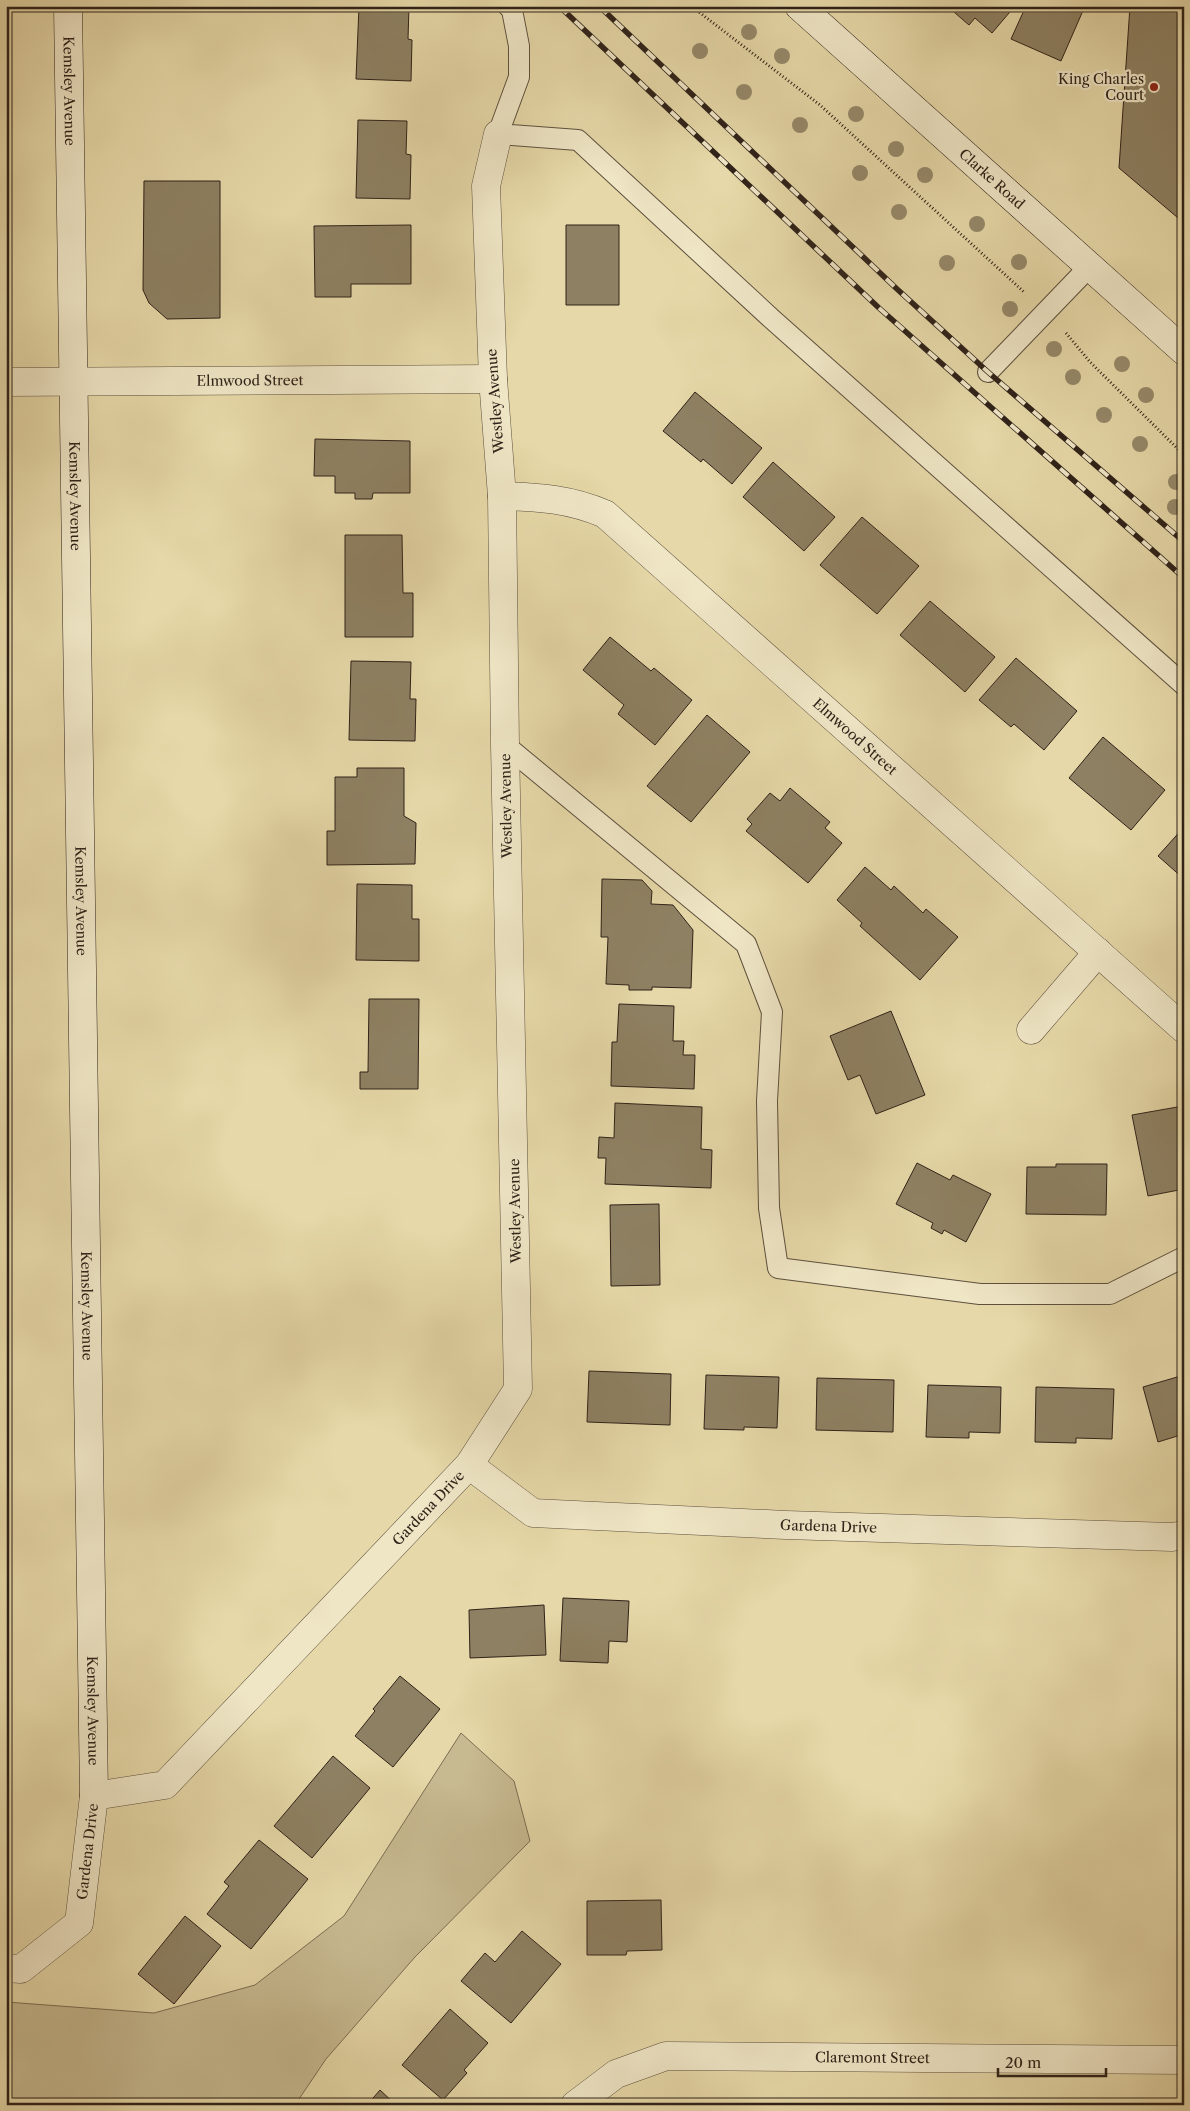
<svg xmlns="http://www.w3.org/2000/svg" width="1190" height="2111" viewBox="0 0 1190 2111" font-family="'Libre Caslon Text',serif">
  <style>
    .green { fill: #c7b990; stroke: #7b6e54 }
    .building { fill: #8e8163; stroke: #2f2219 }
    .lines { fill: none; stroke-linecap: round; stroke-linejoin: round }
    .lane-casing { stroke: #5d503d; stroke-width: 22 }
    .street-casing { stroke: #5d503d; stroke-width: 29 }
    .secondary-casing { stroke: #2f2219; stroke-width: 29 }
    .path { stroke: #2f2219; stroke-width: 3; stroke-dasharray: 1 2.5; stroke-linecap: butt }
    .lane { stroke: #efe6c6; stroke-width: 20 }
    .street { stroke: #efe6c6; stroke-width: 28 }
    .secondary { stroke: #efe6c6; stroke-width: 28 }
    .rail-casing { stroke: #2f2219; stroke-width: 5.5 }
    .rail { stroke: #efe6c6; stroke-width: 4; stroke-dasharray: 11; stroke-linecap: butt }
    .tree { fill: #96896a }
    .poi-dot { fill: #8f2418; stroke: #efe6c6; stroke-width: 2 }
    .labels { text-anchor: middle; stroke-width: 4.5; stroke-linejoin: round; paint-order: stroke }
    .poi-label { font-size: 14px; fill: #2f2219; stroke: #efe6c6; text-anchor: end }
    .street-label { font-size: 14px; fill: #2f2219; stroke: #efe6c6 }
  </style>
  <rect width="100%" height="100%" fill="#e6d8a8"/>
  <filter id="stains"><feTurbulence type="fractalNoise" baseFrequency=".004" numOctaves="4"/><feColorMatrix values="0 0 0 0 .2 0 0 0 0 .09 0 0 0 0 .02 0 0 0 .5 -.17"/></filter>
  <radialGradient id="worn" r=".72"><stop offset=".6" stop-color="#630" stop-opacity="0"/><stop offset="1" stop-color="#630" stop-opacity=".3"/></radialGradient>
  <path class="green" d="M461 1733 514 1781 530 1841 415 1957 326 2059 295 2105H6V2002L154 2013 255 1985 344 1916Z"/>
  <path class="building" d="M359 6H409L408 39 412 40 411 81 356 79Z
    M947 6H1015L992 33 975 18 969 25Z
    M1026 6H1085L1061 61 1011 39Z
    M1130 6H1184V223L1119 168Z
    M358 120 407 121 406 154 411 155 410 199 356 198Z
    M144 181H220V318L167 319 149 303 143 290Z
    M411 225V284H351V297H315L314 226Z
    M566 225H619V305H566Z
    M695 392 762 448 732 484 703 459 701 462 663 431Z
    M315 439 410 441V493H373L372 499H355V493H335V476H314Z
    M773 462 835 517 804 551 743 497Z
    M862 517 919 566 877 614 820 565Z
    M345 535H402L403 593H413V637H345Z
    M930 601 995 657 965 692 900 635Z
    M610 637 651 671 654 668 692 700 655 745 618 714 624 705 583 670Z
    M1016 658 1077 711 1044 750 1014 724 1011 727 979 700Z
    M351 661 411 662 410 699H416L415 741 349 740Z
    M707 715 750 752 691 822 647 786Z
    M1103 737 1165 790 1131 830 1069 778Z
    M357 768H404V816L416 823 415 864 327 865V831H335V777H357Z
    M790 788 830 822 825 828 842 843 808 883 746 831 752 824 747 819 770 793 780 801Z
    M1184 827V879L1158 856Z
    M865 867 891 890 894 886 923 913 926 909 958 937 920 980 860 926 862 923 837 900Z
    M602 879 642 880 652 891 651 904 673 905 693 930 691 988 652 987V990H629V985L606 984 608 937H601Z
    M357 884 412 885V919H419V961L356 960Z
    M369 999H419L418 1089H360V1072H368Z
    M619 1004 674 1006 673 1041H684L683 1055H695L694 1089 611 1086 612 1042H617Z
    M891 1011 925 1095 876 1114 860 1075 848 1080 830 1036Z
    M615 1103 702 1107 701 1149 712 1150 711 1188 605 1184 606 1158H598L599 1137 614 1138Z
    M1183 1106 1184 1189 1148 1196 1132 1115Z
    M917 1163 950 1180 953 1175 991 1194 966 1242 944 1230 942 1234 931 1228 933 1223 896 1204Z
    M1056 1164H1107L1106 1215 1026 1214 1027 1167H1056Z
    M659 1204 660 1285 611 1286 610 1205Z
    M589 1371 671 1374 670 1425 587 1422Z
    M706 1375 779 1377 777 1428 744 1427V1430L704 1429Z
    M1184 1375V1434L1158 1442 1143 1387Z
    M817 1378 894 1380 893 1432 816 1430Z
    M928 1385 1001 1387 1000 1433 969 1432V1438L926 1437Z
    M1036 1387 1114 1389 1112 1439 1076 1438V1443L1035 1442Z
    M563 1598 629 1601 627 1642 609 1641 608 1663 560 1661Z
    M544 1605 546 1655 470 1658 469 1610Z
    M400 1676 440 1709 393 1767 355 1736 375 1711 373 1709Z
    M333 1756 370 1788 312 1858 274 1826Z
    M259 1840 308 1879 251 1949 207 1914 229 1886 224 1882Z
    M661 1900 662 1950 627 1951 626 1955H587V1901Z
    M185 1916 221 1946 174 2004 138 1974Z
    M522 1931 561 1964 511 2023 461 1981 485 1953 495 1962Z
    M450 2009 488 2043 464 2070 467 2073 443 2100 402 2065Z
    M380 2090 396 2105H367Z"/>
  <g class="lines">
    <defs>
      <path id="lane" d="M508 6 512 10 519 46V77L498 134 578 140 773 320 1184 685
        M988 372 1089 267
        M505 745 746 944 772 1012 767 1101 769 1208 778 1268 980 1294H1110L1184 1257"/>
      <g id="street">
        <path id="s1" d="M6 382 493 379"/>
        <path id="s2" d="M502 496C539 497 570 499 605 514L1184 1029"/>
        <path d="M1031 1030 1098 952"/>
        <path d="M469 1465 518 1389 505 745 502 496 493 379 486 186 498 134"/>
        <path id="s3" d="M6 1968 21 1969 79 1923 94 1796 165 1785 469 1465 533 1513 786 1525 1172 1537 1184 1535"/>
        <path id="s4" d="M575 2105 616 2074 666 2056 1184 2060"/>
      </g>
      <g id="secondary">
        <path id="s5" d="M68 6 94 1796"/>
        <path id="s6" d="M799 6 1184 351"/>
      </g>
    </defs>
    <use href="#lane" class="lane-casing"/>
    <use href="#street" class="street-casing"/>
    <use href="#secondary" class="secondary-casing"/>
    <path class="path" d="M691 6 820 105 1024 292
      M1066 333 1090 362 1184 455"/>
    <use href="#lane" class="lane"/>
    <use href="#street" class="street"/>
    <use href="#secondary" class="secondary"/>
    <defs>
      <path id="rail" d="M559 6 879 308 1184 578
        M599 6 897 289 988 372 1184 542"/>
    </defs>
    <use href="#rail" class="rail-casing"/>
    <use href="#rail" class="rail"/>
  </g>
  <g class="tree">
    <circle cx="749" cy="32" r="8"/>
    <circle cx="700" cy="51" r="8"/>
    <circle cx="782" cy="56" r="8"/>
    <circle cx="744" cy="92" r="8"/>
    <circle cx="856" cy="114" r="8"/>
    <circle cx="800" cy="125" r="8"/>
    <circle cx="896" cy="149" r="8"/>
    <circle cx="860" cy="173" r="8"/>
    <circle cx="925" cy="175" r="8"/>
    <circle cx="899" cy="212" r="8"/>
    <circle cx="977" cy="224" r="8"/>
    <circle cx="1019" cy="262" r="8"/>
    <circle cx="947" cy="263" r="8"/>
    <circle cx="1010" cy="309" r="8"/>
    <circle cx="1054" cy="349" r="8"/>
    <circle cx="1122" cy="364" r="8"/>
    <circle cx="1073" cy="377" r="8"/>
    <circle cx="1146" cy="395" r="8"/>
    <circle cx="1104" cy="415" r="8"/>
    <circle cx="1140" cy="444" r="8"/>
    <circle cx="1176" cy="482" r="8"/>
    <circle cx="1175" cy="507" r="8"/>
  </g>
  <circle class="poi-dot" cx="1154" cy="87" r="5"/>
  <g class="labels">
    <g class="poi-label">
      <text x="1144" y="84">King Charles<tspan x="1144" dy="16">Court</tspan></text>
    </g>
    <g class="street-label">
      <text dy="5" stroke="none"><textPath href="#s5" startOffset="85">Kemsley Avenue</textPath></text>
      <text dy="5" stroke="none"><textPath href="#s6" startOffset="259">Clarke Road</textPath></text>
      <text dy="5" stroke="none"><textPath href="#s1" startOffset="244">Elmwood Street</textPath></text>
      <text transform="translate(495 401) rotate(-94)" y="5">Westley Avenue</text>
      <text dy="5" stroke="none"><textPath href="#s5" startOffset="490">Kemsley Avenue</textPath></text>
      <text dy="5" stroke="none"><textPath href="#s2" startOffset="440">Elmwood Street</textPath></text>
      <text transform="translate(506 806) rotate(-91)" y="5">Westley Avenue</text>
      <text dy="5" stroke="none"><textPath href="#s5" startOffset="895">Kemsley Avenue</textPath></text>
      <text transform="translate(515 1211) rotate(-91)" y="5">Westley Avenue</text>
      <text dy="5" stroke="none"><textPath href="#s5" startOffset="1300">Kemsley Avenue</textPath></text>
      <text dy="5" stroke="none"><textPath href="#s3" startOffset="671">Gardena Drive</textPath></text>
      <text dy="5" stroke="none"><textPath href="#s3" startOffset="1106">Gardena Drive</textPath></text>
      <text dy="5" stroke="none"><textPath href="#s5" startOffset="1705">Kemsley Avenue</textPath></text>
      <text dy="5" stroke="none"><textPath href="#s3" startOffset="161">Gardena Drive</textPath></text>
      <text dy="5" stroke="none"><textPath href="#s4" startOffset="311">Claremont Street</textPath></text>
    </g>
  </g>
  <rect width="1190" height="2111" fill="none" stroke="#e6d8a8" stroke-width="25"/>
  <rect x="8" y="8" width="1175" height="2096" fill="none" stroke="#2f2219" stroke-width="2.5"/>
  <rect x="12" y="12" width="1165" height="2086" fill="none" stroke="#2f2219"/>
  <path d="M998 2068v8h108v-8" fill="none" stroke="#2f2219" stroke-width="2.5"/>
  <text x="1005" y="2068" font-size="15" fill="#2f2219" stroke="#efe6c6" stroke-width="4" paint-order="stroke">20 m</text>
  <rect width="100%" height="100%" filter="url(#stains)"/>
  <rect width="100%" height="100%" fill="url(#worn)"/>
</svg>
